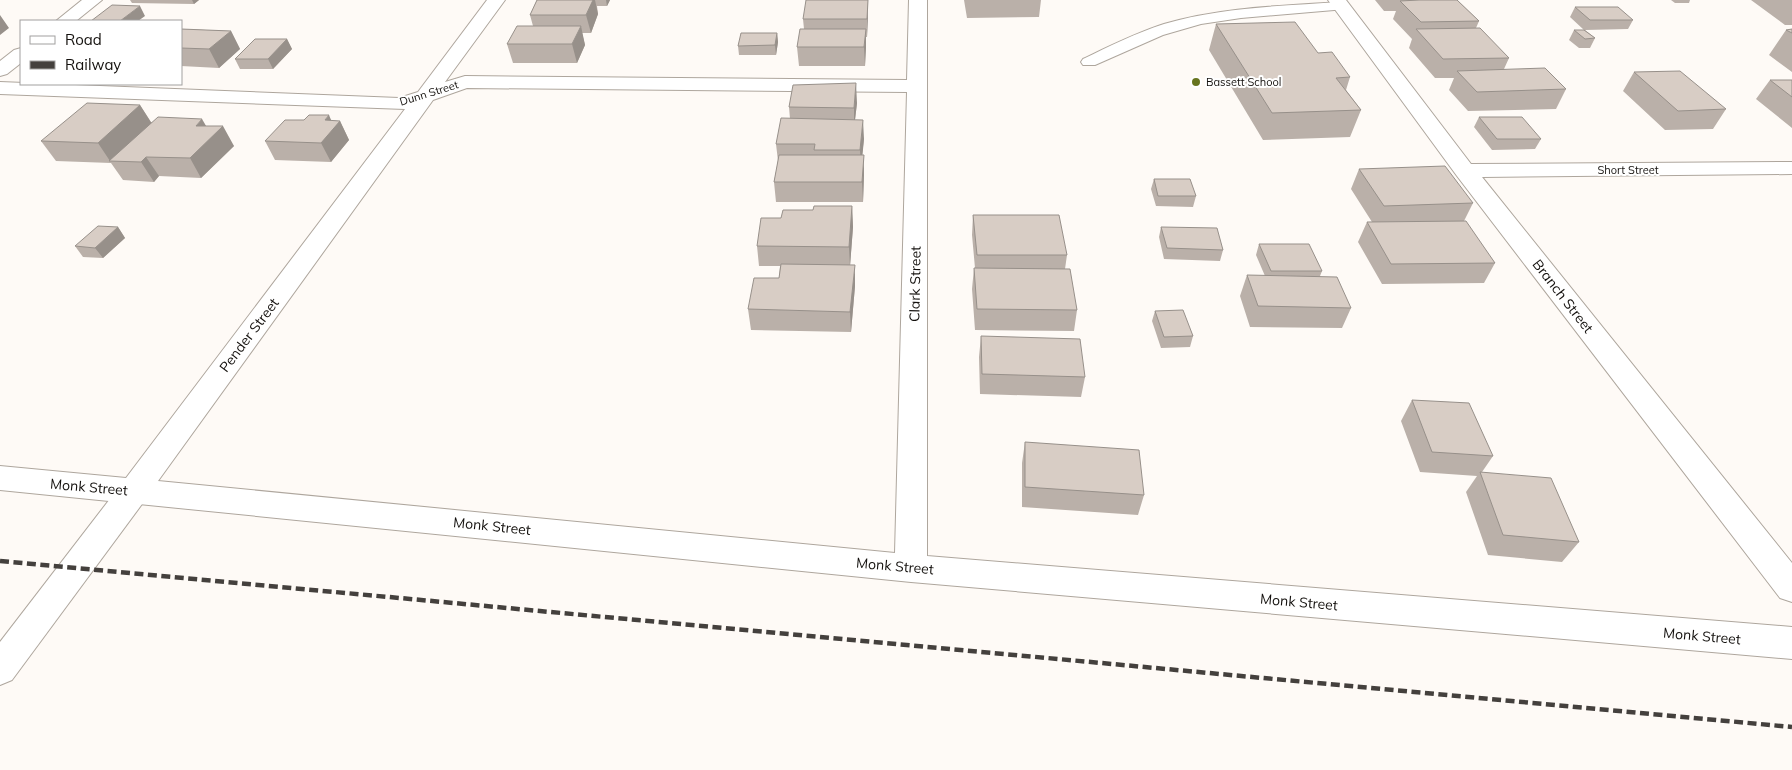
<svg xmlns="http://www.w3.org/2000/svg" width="1792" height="770" viewBox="0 0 1792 770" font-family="Mulish,sans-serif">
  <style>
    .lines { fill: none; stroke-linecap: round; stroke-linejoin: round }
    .lane-casing { stroke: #aea69d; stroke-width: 2 }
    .street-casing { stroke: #aea69d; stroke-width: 2 }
    .secondary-casing { stroke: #aea69d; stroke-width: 2 }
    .lane { fill: #fff; fill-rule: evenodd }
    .street { fill: #fff; fill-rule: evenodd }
    .secondary { fill: #fff; fill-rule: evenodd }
    .rail { stroke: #44403d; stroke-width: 4.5; stroke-dasharray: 9 4.5; stroke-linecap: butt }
    .wall { fill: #bab0a9 }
    .shaded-wall { fill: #97908a }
    .building { fill: #d8cdc5; stroke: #97908a }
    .poi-dot { fill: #67741f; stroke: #fff; stroke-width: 2 }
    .labels { text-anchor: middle; stroke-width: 4; stroke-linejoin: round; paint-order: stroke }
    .far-poi-label { font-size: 11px; fill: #14110e; stroke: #fff; text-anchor: start }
    .far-street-label { font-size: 11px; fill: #14110e; stroke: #fff }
    .street-label { font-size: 14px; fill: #14110e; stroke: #fff }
  </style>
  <rect width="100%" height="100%" fill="#fefaf6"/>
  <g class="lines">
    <defs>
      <path id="lane" d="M1341 2 1346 3 1348 6 1346 9 1241 18 1201 24 1163 35 1095 65H1083L1081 62 1083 59C1110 46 1136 33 1164 24 1221 7 1282 6 1341 2Z"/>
      <path id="street" d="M82 0H102L76 21H56Z
        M487 0H505L445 82 465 76 907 80 909 0H927V556L1792 627V659L911 582 0 490V466L126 478 405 109 0 94V82L399 98 418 92ZM467 88 907 92 895 553 158 481 433 100Z
        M1328 0H1346L1471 164 1792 162V174L1482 177 1792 563V602L1780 598 1457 176Z
        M21 48V63L7 74 0 76V61L14 50Z"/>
      <path id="secondary" d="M134 479 145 482 149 491 145 500 12 680 0 685V642L123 482Z"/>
    </defs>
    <use href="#lane" class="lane-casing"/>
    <use href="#street" class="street-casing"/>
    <use href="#secondary" class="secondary-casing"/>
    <use href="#lane" class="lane"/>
    <use href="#street" class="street"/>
    <use href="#secondary" class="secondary"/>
    <path class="rail" d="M0 561 1792 727"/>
  </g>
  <path class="wall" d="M130 0H199L194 4 132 3Z
    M537 0H610L607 6H597L598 14 591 33H582L585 45 577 63H513L507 44 533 26 530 15Z
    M868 0 867 37H866L865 66H799L797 47 804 29 803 19Z
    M964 0H1041L1039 17 967 18Z
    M1375 0H1457L1479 21 1476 28 1509 58 1504 69 1566 89 1556 109 1468 111 1449 90 1454 78H1435L1409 48 1412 39 1393 19 1396 11H1384Z
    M1671 0H1690L1689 3H1675Z
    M1751 0H1792V25H1785Z
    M1575 7 1633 20 1628 29 1585 30 1595 38 1590 48H1579L1569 40 1574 30H1584L1570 17Z
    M1216 24 1318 53 1350 77 1346 90 1361 110 1350 137 1263 140 1209 50Z
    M181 29 231 31 240 49 219 68 181 66Z
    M1792 29V72L1769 55 1786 30Z
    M777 33 778 42 776 55H739L738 46Z
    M287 39 292 49 273 69H240L235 59Z
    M1634 72 1726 109 1713 129 1665 130 1623 91Z
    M1770 80H1792V128L1756 99Z
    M857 103 855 120 864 139 862 155 864 175 863 202H776L774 182 778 161 776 144 790 119 789 107Z
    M140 105 151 122 207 126 234 146 201 178 159 176 154 182 123 180 111 163 56 161 41 141Z
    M1479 117 1541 139 1535 149 1492 150 1474 127Z
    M304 120 340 121 349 140 331 162 275 160 265 141Z
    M1359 169 1473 203 1464 221 1495 263 1484 283 1382 284 1358 242 1367 222H1372L1351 189Z
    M1154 179 1196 196 1193 207 1156 206 1151 189Z
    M852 206 853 227 850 265 855 286 851 332 751 330 748 309 779 278 780 266H759L757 246 781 218 813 210Z
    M973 215 1067 255 1065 269 1077 310 1074 331 975 330 972 289 974 268H975L972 235Z
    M118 227 125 238 103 258 83 257 75 246Z
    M1161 227 1223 250 1220 261 1164 259 1159 237Z
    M1259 244 1322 271 1320 276 1351 308 1342 328 1250 327 1240 296 1247 275 1265 276 1256 255Z
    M1155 311 1193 336 1190 347 1161 348 1152 321Z
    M981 336 1085 377 1081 397 980 394 979 357Z
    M1412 400 1493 456 1482 472 1579 542 1562 562 1488 555 1466 492 1477 476 1420 472 1401 421Z
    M1025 442 1144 495 1138 515 1022 507V463Z"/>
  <path class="shaded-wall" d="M192 0H199L194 4Z
    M593 0H595L598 14 591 33 586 15Z
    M606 0H610L607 6Z
    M868 0V17L867 37V19Z
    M140 6 145 16 138 21H120Z
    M0 15 9 28 0 35Z
    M581 26 585 45 577 63 572 44Z
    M866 29V48L865 66 864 47Z
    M231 31 240 49 219 68 209 49Z
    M777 33 778 42 776 55 775 45Z
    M287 39 292 49 273 69 268 59Z
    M856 83 857 103 854 128V108Z
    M140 105 152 124 110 161 98 143Z
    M329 115 334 127 340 121 349 140 331 162 321 143 325 120Z
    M202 119 212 136 223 126 234 146 201 178 190 158 196 126Z
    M863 120 864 139 861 170 860 150Z
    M864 155V175L863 202 862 182Z
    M146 157 159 176 154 182 141 162Z
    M852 206 853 227 850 267 849 247Z
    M118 227 125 238 103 258 95 248Z
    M855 265V286L851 332 850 312Z"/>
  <path class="building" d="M537 0H593L586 15H530Z
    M806 0H868L867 19H803Z
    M1419 0H1457L1479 21 1421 22 1400 1Z
    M112 5 140 6 120 21H91Z
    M1575 7H1618L1633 20H1590Z
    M1295 22 1318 53 1332 52 1350 77 1336 78 1361 110 1272 113 1216 24Z
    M517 26H581L572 44H507Z
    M1480 28 1509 58 1443 59 1416 29Z
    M181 29 231 31 209 49 181 48Z
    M800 29H866L864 47H797Z
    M1792 29V33L1786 30Z
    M1574 30H1584L1595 38 1585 39Z
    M741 33H777L775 45 738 46Z
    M255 39H287L268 59H235Z
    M1545 68 1566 89 1477 92 1457 71Z
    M1680 71 1726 109 1678 111 1634 72Z
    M1770 80H1792V97Z
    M856 83 854 108 789 107 793 85Z
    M87 103 140 105 98 143 41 141Z
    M309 115H329L325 120 340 121 321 143 265 141 285 120H304Z
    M158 117 202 119 196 126H223L190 158 146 157 141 162 109 161Z
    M1479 117H1522L1541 139H1497Z
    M781 118 863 120 860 150H814L815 144H776Z
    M779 155H864L862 182H774Z
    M1445 166 1473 203 1384 206 1359 169Z
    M1154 179H1190L1196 196H1158Z
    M814 206H852L849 247 757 246 761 218H781L783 210H813Z
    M973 215H1059L1067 255H977Z
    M1466 221 1495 263 1391 264 1367 222Z
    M98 226 118 227 95 248 75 246Z
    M1161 227 1217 228 1223 250 1167 248Z
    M1259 244H1309L1322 271H1271Z
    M781 264 855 265 850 312 748 309 754 278H779Z
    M974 268 1070 269 1077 310 977 309Z
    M1247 275 1337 277 1351 308 1258 306Z
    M1183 310 1193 336 1164 337 1155 311Z
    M981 336 1080 339 1085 377 982 374Z
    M1412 400 1469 403 1493 456 1432 452Z
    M1025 442 1139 450 1144 495 1025 487Z
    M1480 472 1551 478 1579 542 1503 535Z"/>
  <circle class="poi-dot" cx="1196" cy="82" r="5"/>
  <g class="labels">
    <g class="far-poi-label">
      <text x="1206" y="86">Bassett School</text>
    </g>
    <g class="far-street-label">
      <text transform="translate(429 93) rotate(-17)" y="4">Dunn Street</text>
      <text x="1628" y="174">Short Street</text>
    </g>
    <g class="street-label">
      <text transform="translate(915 284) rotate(-89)" y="5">Clark Street</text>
      <text transform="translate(1563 296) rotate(52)" y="5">Branch Street</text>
      <text transform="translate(249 335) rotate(-53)" y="5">Pender Street</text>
      <text transform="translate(89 487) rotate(5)" y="5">Monk Street</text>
      <text transform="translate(492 526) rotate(6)" y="5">Monk Street</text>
      <text transform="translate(895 566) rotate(5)" y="5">Monk Street</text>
      <text transform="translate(1299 602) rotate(5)" y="5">Monk Street</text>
      <text transform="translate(1702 636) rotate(5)" y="5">Monk Street</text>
    </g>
  </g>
  <rect x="20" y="20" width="162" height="65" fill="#ffffff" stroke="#a1a09f"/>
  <rect x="30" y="36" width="25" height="8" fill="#ffffff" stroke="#a1a09f"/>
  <text x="65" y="45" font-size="15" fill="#14110e">Road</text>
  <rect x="30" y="61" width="25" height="8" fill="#44403d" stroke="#a1a09f"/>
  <text x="65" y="70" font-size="15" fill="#14110e">Railway</text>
</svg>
